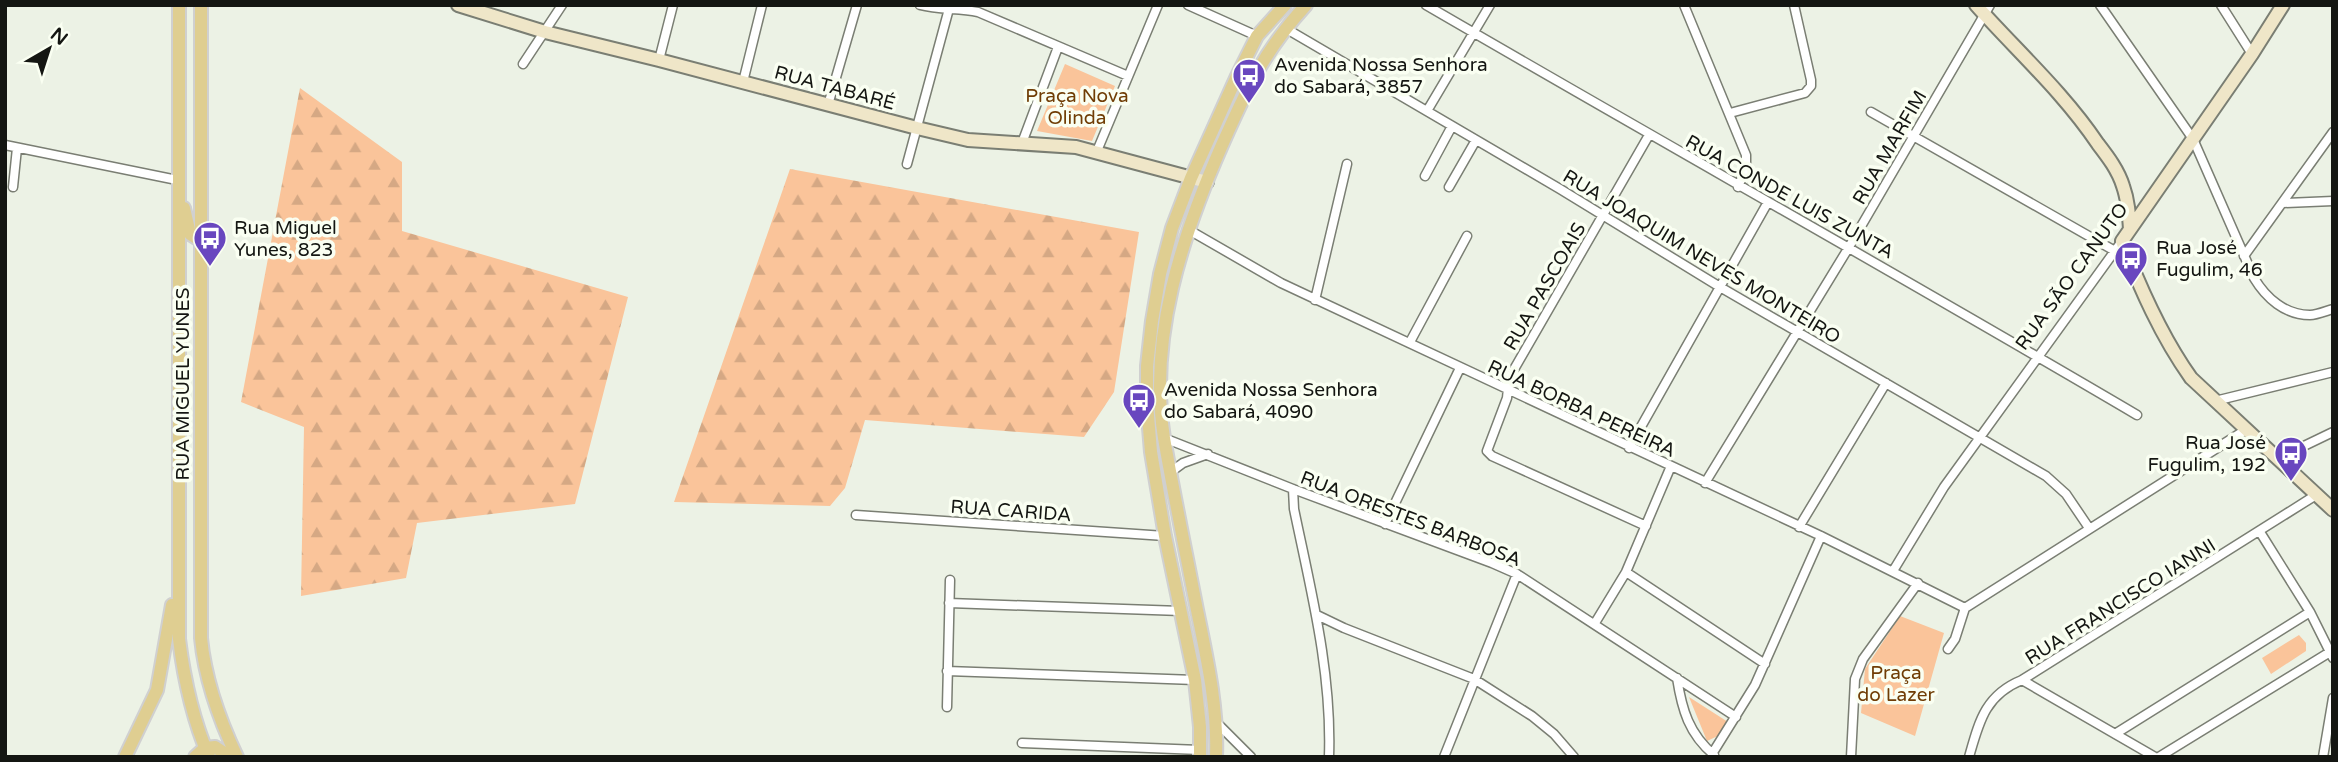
<svg xmlns="http://www.w3.org/2000/svg" width="2338" height="762" viewBox="0 0 2338 762" font-family="'Varela Round',sans-serif">
  <style>
    .green { fill: #fac49a }
    .forest { fill: url(#forest-firs) }
    .lines { fill: none; stroke-linecap: round; stroke-linejoin: round }
    .street-casing { stroke: #7a7e73; stroke-width: 11 }
    .secondary-casing { stroke: #7a7e73; stroke-width: 16 }
    .primary-casing { stroke: #d0d0d0; stroke-width: 16 }
    .street { stroke: #fff; stroke-width: 8 }
    .secondary { stroke: #efe6c8; stroke-width: 12 }
    .primary { stroke: #dfce91; stroke-width: 12 }
    .labels { text-anchor: middle; stroke-width: 7; stroke-linejoin: round; paint-order: stroke }
    .poi-label { font-size: 19px; fill: #141612; stroke: #fafff2; text-anchor: start }
    .street-label { font-size: 19px; fill: #141612; stroke: #fafff2 }
    .park-label { font-size: 19px; fill: #703d05; stroke: #fafff2 }
  </style>
  <defs>
    <pattern id="forest-firs" width="22" height="20" patternUnits="userSpaceOnUse" patternTransform="scale(1.75)"><rect width="22" height="20" fill="#fac49a"/><path d="M5 1l3.5 6h-7zM16 11l3.5 6h-7z" fill="#d5a884"/></pattern>
  </defs>
  <rect width="100%" height="100%" fill="#ecf2e5"/>
  <path class="green" d="M1065 64 1115 86 1092 141 1037 131Z
    M1900 616 1944 633 1915 736 1861 713 1865 669Z
    M2299 635 2306 643V651L2271 674 2262 658Z
    M1689 697 1728 722 1720 735 1707 741Z"/>
  <path class="forest" d="M300 88 402 162V231L628 297 575 504 417 523 406 578 301 596 304 427 241 402Z
    M790 169 1139 232 1114 392 1084 437 865 420 845 488 830 506 674 502Z"/>
  <g class="lines">
    <defs>
      <path id="street" d="M920 5C939 10 958 8 978 12L1128 76
        M1188 5 1257 36
        M1426 5C1663 143 1901 276 2137 415
        M1684 5 1746 155V168L1738 187
        M2100 5 2193 139 2254 278C2266 298 2285 315 2310 315 2317 315 2326 311 2333 309
        M2221 5 2252 54
        M1285 28 1560 189 1720 287 2046 476 2066 494 2089 528
        M659 60 673 5
        M523 64 562 5
        M743 82 762 5
        M828 105 857 5
        M1427 111 1490 5
        M1871 112 2115 251
        M1730 113 1805 93 1811 86V80L1794 5
        M1022 143 1058 47
        M5 145 177 180
        M1097 151 1158 5
        M907 164 950 5
        M1425 176 1452 126
        M13 187 17 148
        M1449 187 1476 140
        M2283 203 2333 201
        M1189 230 1281 283 1821 536 1965 608
        M2244 256 2333 132
        M1315 300 1347 164
        M1410 342 1467 236
        M2215 401 2333 372
        M1164 438 1293 489 1492 563 1517 574 1736 717
        M1629 448 1768 202
        M2279 458 2333 432
        M1172 471 1183 463 1208 454
        M1705 483 1849 247 1990 5
        M1293 489 1294 509C1311 591 1332 672 1329 757
        M856 515 1165 536
        M1385 524 1460 368
        M1646 526 1492 456 1487 451 1507 398 1509 378 1649 135
        M1799 527 1886 383
        M2260 532 2310 612 2333 658
        M1893 571 1944 487 2122 241
        M1626 572 1765 664
        M949 603 1181 611
        M1965 608 2247 429
        M1317 615 1344 628 1474 679 1532 716 1554 734 1574 757
        M1595 623 1626 572 1671 466
        M1948 649 1955 639 1965 608
        M947 671 1195 680
        M1677 678C1682 710 1689 734 1714 755
        M2022 680 2155 757
        M947 707 950 580
        M1217 723 1251 757
        M2115 734 2310 612
        M1022 743 1200 750
        M1712 754 1755 685 1821 536
        M1444 757 1517 574
        M1851 757 1855 679 1863 659 1918 583
        M1969 757C1979 722 1985 695 2022 680L2316 495
        M2159 757 2330 652
        M2323 757 2333 698"/>
      <path id="secondary" d="M458 5 545 32 659 60 917 128 968 140 1076 147 1207 182
        M1976 5C2017 51 2063 92 2098 144 2108 157 2118 170 2123 186 2128 200 2129 214 2130 229
        M2283 5 2252 54 2122 241C2140 288 2161 336 2191 378L2333 510"/>
      <path id="primary" d="M179 5V639C184 679 193 720 209 757
        M201 5V638C205 680 219 719 237 757
        M184 208 190 234 201 241
        M205 748 215 747 230 757
        M125 757 157 690 172 605
        M195 757 205 748
        M1200 757V727L1195 680 1165 536 1151 452 1147 404V366L1152 321 1160 274 1172 228 1191 178 1237 76 1257 36 1285 5
        M1216 757C1218 707 1207 659 1197 610 1186 553 1174 496 1164 438 1148 338 1182 236 1222 145 1247 89 1263 52 1306 5"/>
    </defs>
    <use href="#street" class="street-casing"/>
    <use href="#secondary" class="secondary-casing"/>
    <use href="#primary" class="primary-casing"/>
    <use href="#street" class="street"/>
    <use href="#secondary" class="secondary"/>
    <use href="#primary" class="primary"/>
  </g>
  <defs>
    <symbol id="bus-pin" viewBox="-11 -11 22 30"><path d="M0 17L-7.5 6A9.5 9.5 0 1 1 7.5 6Z" fill="#6947bf" stroke="#fafff2"/><path d="M-5-6H5V4H4V6H2V4H-2V6H-4V4H-5ZM-3.5-4V0h7V-4ZM-3.5 1.2v1.5H-2V1.2ZM2 1.2v1.5H3.5V1.2Z" fill="#fff"/></symbol>
  </defs>
  <g fill-rule="evenodd">
    <use href="#bus-pin" x="1230" y="56" width="38" height="52"/>
    <use href="#bus-pin" x="191" y="219" width="38" height="52"/>
    <use href="#bus-pin" x="2112" y="239" width="38" height="52"/>
    <use href="#bus-pin" x="1120" y="381" width="38" height="52"/>
    <use href="#bus-pin" x="2272" y="434" width="38" height="52"/>
  </g>
  <g class="labels">
    <g class="poi-label">
      <text x="1274" y="71">Avenida Nossa Senhora<tspan x="1274" dy="22">do Sabará, 3857</tspan></text>
      <text x="234" y="234">Rua Miguel<tspan x="234" dy="22">Yunes, 823</tspan></text>
      <text x="2156" y="254">Rua José<tspan x="2156" dy="22">Fugulim, 46</tspan></text>
      <text x="1164" y="396">Avenida Nossa Senhora<tspan x="1164" dy="22">do Sabará, 4090</tspan></text>
      <text x="2266" y="449" text-anchor="end">Rua José<tspan x="2266" dy="22">Fugulim, 192</tspan></text>
    </g>
    <g class="street-label">
      <text transform="translate(835 87) rotate(15)" y="7">RUA TABARÉ</text>
      <text transform="translate(1889 147) rotate(-60)" y="7">RUA MARFIM</text>
      <text transform="translate(1790 196) rotate(29)" y="7">RUA CONDE LUIS ZUNTA</text>
      <text transform="translate(1702 256) rotate(31)" y="7">RUA JOAQUIM NEVES MONTEIRO</text>
      <text transform="translate(2071 276) rotate(-54)" y="7">RUA SÃO CANUTO</text>
      <text transform="translate(1544 286) rotate(-60)" y="7">RUA PASCOAIS</text>
      <text transform="translate(182 384) rotate(-90)" y="7">RUA MIGUEL YUNES</text>
      <text transform="translate(1582 408) rotate(25)" y="7">RUA BORBA PEREIRA</text>
      <text transform="translate(1011 510) rotate(4)" y="7">RUA CARIDA</text>
      <text transform="translate(1411 518) rotate(21)" y="7">RUA ORESTES BARBOSA</text>
      <text transform="translate(2120 601) rotate(-32)" y="7">RUA FRANCISCO IANNI</text>
    </g>
    <g class="park-label">
      <text x="1077" y="102">Praça Nova<tspan x="1077" dy="22">Olinda</tspan></text>
      <text x="1896" y="679">Praça<tspan x="1896" dy="22">do Lazer</tspan></text>
    </g>
  </g>
  <rect width="2338" height="762" fill="none" stroke="#141612" stroke-width="14"/>
  <g transform="translate(49 49) rotate(39)" stroke="#fafff2" stroke-width="5" paint-order="stroke">
  <path d="M0-5L12 26L0 18L-12 26Z" fill="#141612"/>
  <text y="-10" font-size="19" font-weight="bold" text-anchor="middle" fill="#141612">N</text>
  </g>
</svg>
